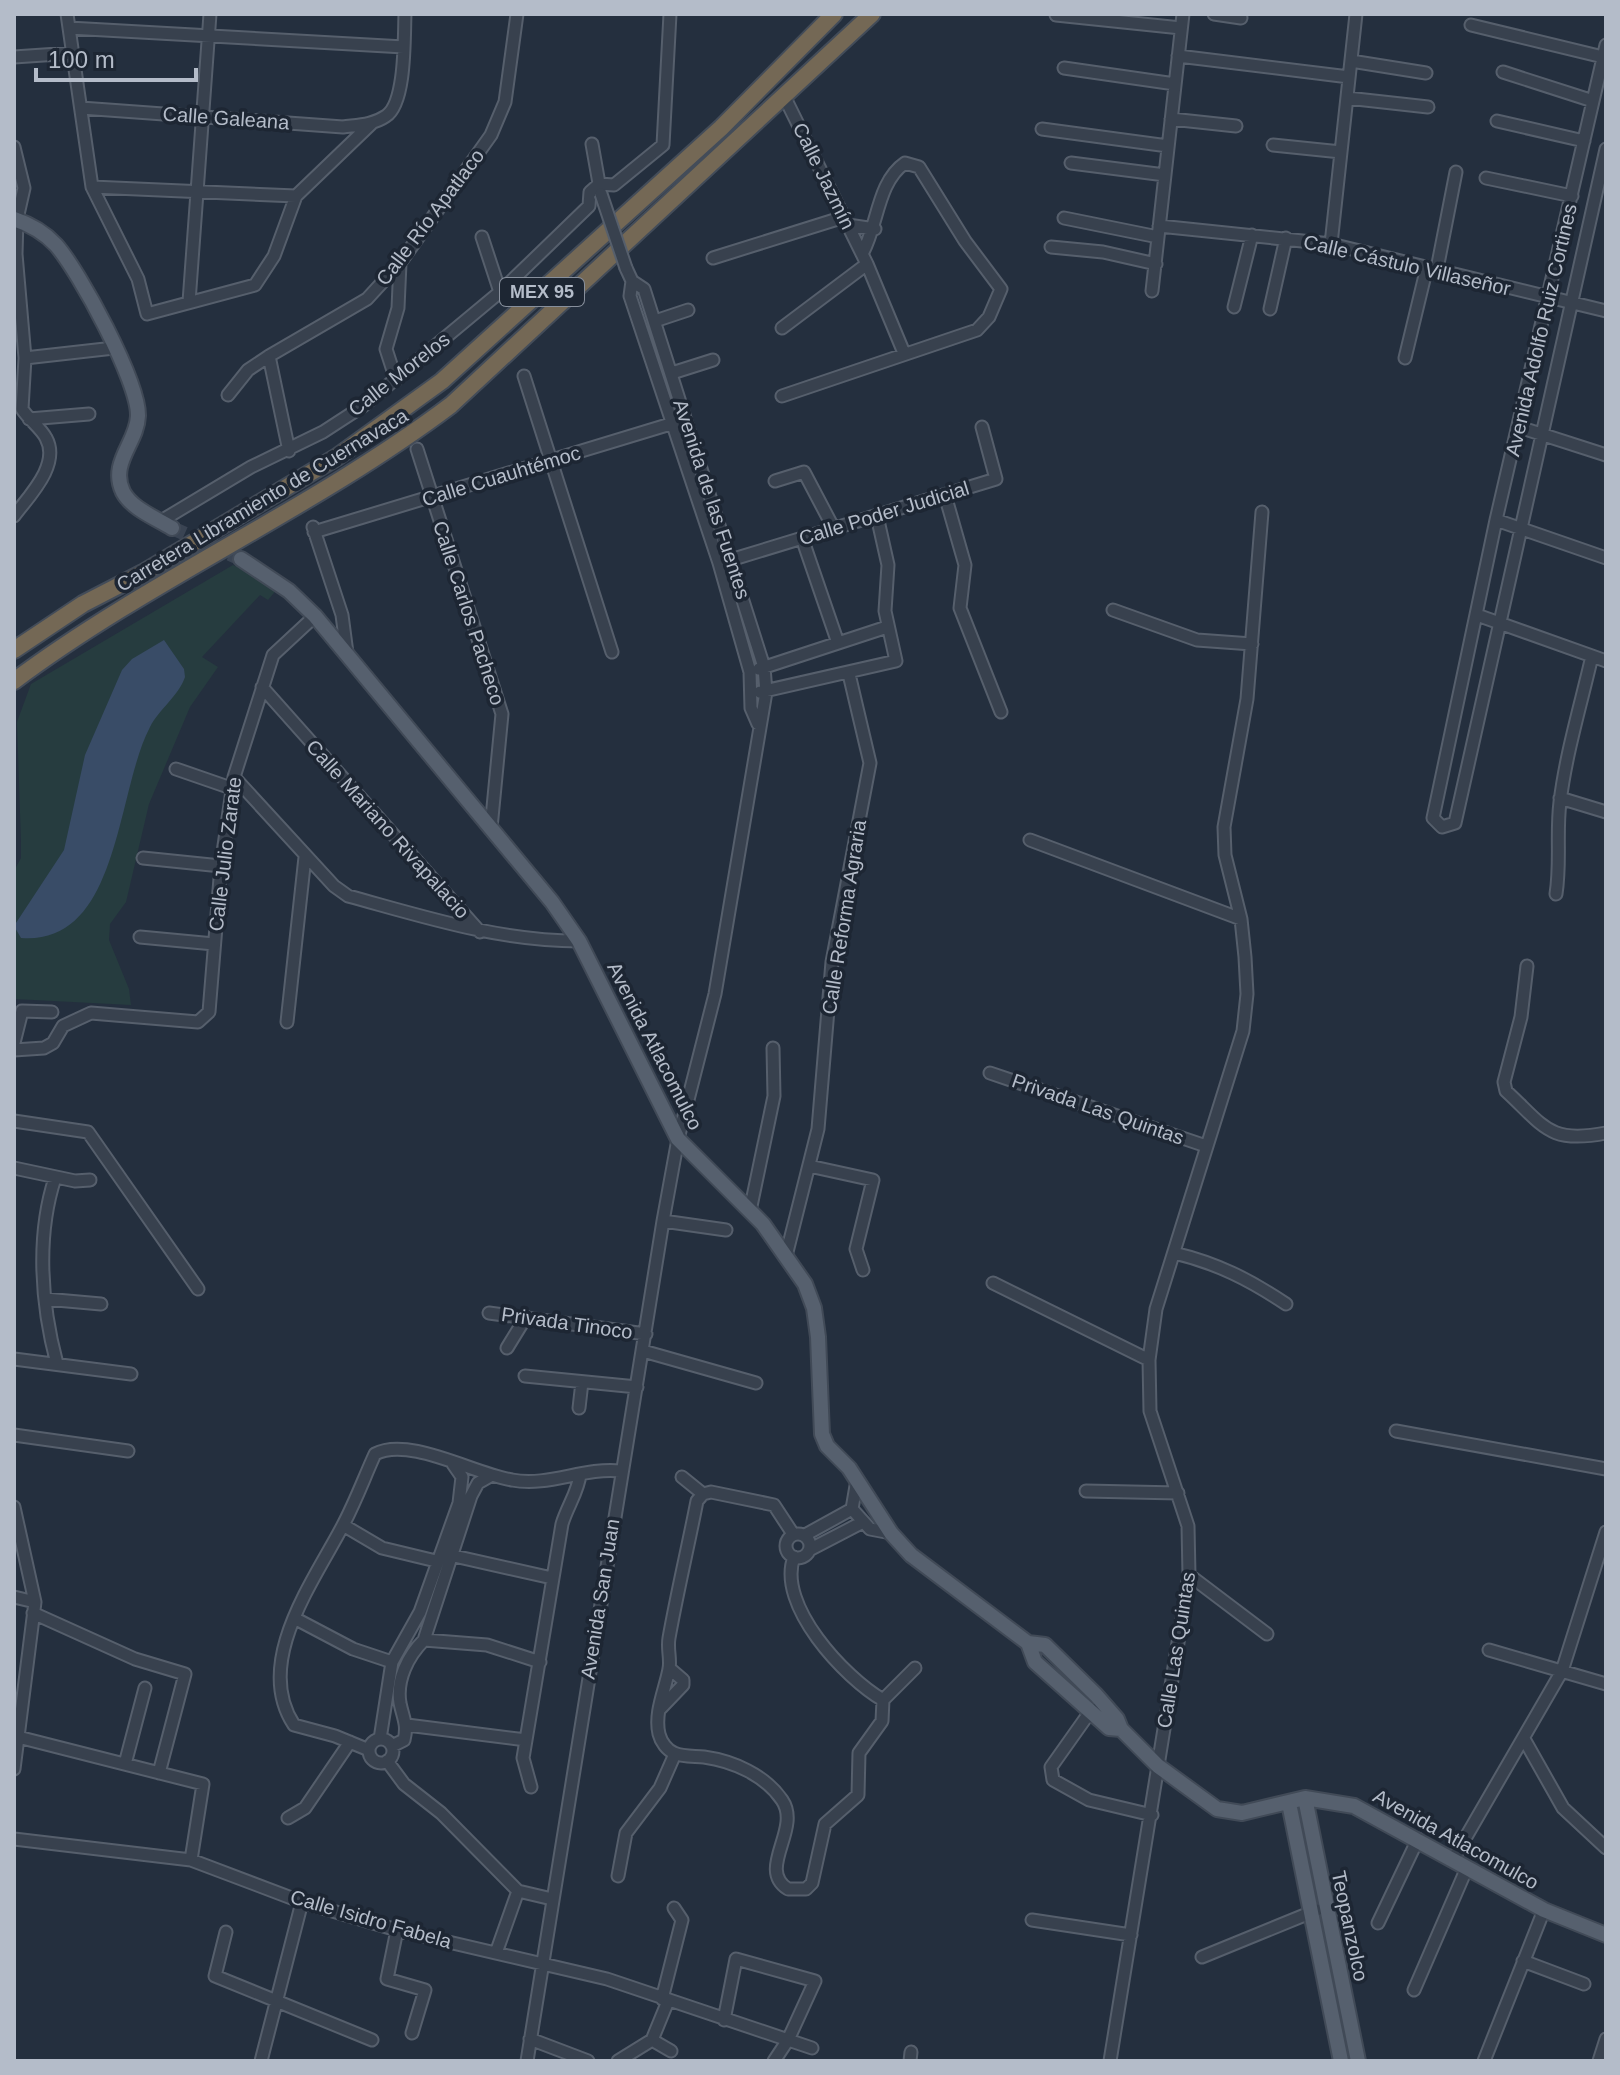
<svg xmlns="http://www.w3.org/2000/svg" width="1620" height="2075" viewBox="0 0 1620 2075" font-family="Helvetica,sans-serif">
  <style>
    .green { fill: #263c3f }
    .water { fill: #394c67 }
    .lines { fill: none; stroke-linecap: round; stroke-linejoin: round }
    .major-tunnel { stroke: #3a4453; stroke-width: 14; stroke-dasharray: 14 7; stroke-linecap: butt }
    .minor-casing { stroke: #565f6c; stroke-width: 15 }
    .major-casing { stroke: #414a57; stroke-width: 18 }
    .highway-casing { stroke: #434c59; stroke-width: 20 }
    .minor { stroke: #38414e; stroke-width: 11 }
    .major { stroke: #56606e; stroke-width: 14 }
    .highway { stroke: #746855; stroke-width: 16 }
    .minor-bridge-casing { stroke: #565f6c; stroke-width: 15; stroke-linecap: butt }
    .minor-bridge { stroke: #38414e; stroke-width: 11 }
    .labels { text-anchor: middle; stroke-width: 7; stroke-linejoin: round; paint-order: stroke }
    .shield { fill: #1d2633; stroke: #878f9c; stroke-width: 2 }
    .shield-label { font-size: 18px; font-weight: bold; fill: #b4bcc9 }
    .street-label { font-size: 20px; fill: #b4bcc9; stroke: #1d2633 }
  </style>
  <rect width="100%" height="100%" fill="#242f3e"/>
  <path class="green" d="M233 565 278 588 268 600 260 595 202 657 218 667 190 707 149 804 126 902 110 924 109 940 129 989 131 1005 14 999V871L21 858V842L17 722 31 684Z"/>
  <path class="water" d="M164 640 184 669 185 677C178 697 159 709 150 727 116 791 120 946 21 938L14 926 64 850 85 755 122 670 132 659Z"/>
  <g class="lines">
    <path class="major-tunnel" d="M172 528 241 559"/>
    <defs>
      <path id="minor" d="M67 14 92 187 138 279 147 314 255 285 274 256 296 196 372 123
        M1214 14 1241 18
        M1056 15 1181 28
        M1471 25 1603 57
        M69 28 404 47
        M1606 45 1496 520 1433 818 1442 827 1455 823 1606 149
        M1178 56 1349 77
        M14 57 73 53
        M1351 61 1426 73
        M1064 68 1175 84
        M1503 72 1593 101
        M785 98 867 264 904 353
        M1347 98 1428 107
        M81 108 343 127C357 125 373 125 386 116 406 103 404 38 405 14
        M1171 119 1236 126
        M1497 121 1584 141
        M1042 129 1168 146
        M592 144 600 189
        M1273 145 1341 152
        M14 147 24 188 17 219 16 254 25 358 22 409C29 420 41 428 46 438 61 465 28 497 14 516
        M1071 163 1165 175
        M1486 178 1572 196
        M92 187 296 196
        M1064 218 1158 237
        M848 225 875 229
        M1159 226 1331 244 1606 311
        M482 237 500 292
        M1331 244 1356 14
        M1051 247 1103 252 1156 264
        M713 258 844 217
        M1437 269 1456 172
        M632 281 630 296 719 563 750 672 751 708 758 724
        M1152 291 1183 14
        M189 302 210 14
        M1234 307 1252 235
        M1270 309 1286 238
        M655 321 688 310
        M782 328 867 264
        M269 356 289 451
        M25 358 114 348
        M1405 358 1427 267
        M672 373 713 360
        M524 376 612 652
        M396 380 386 349 398 308 400 263
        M228 395 248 370 269 356 367 299 400 263 491 135 505 102 517 14
        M782 396 977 330 989 317 1001 289 965 241 919 167 905 163C877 182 878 226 862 254
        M29 419 89 414
        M1519 427 1606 455
        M417 449 502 714 491 828
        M775 481 804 472 834 529
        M945 495 965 565 960 608 1001 712
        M1496 520 1606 558
        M161 521 251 467 323 432 363 406 500 292 589 206 590 192 599 184 614 185 663 145 670 14
        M313 527 342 615 347 653
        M314 532 677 422
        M802 538 838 643
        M727 561 996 479 982 427
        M1113 610 1197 640 1252 644
        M1477 615 1606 661
        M759 669 887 627
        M262 687 480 932
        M760 692 896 661 885 611 888 565 877 516
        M176 769 231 788
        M234 777 334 886 348 896C425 917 498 941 579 941
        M1560 798 1606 812
        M1030 840 1241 919
        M143 858 221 866
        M1556 894C1561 862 1556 834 1560 802 1566 753 1581 704 1592 656
        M140 937 214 944
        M1527 966 1521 1017 1504 1082 1506 1091C1545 1127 1549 1144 1606 1133
        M287 1022 305 857
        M14 1043 22 1011 52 1012
        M14 1050 44 1048 53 1043 63 1026 91 1013 198 1022 209 1012 221 866 234 777 273 655 315 616
        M990 1073 1206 1146
        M14 1121 88 1132 198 1289
        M809 1166 873 1180 856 1249 863 1270
        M14 1168 75 1181 90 1180
        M55 1178C36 1236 41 1304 57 1364
        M750 1211 774 1096 773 1048
        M663 1221 726 1230
        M1174 1253C1217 1263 1250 1280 1286 1304
        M786 1256 818 1129 832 962 870 763 849 674
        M993 1283 1149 1360
        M45 1299 101 1304
        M489 1313 646 1334
        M507 1348 526 1317
        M643 1351 756 1383
        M14 1359 131 1374
        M525 1376 637 1387
        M579 1408 582 1382
        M1396 1431 1606 1469
        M14 1435 128 1451
        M682 1477 703 1494 711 1492 774 1505 793 1534
        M857 1480 852 1509 870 1529 891 1533
        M1086 1491 1178 1493
        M703 1494 697 1501C688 1547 677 1593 669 1638 667 1649 671 1659 669 1669 665 1690 654 1713 659 1734 661 1742 667 1750 674 1753 682 1757 695 1756 704 1757 733 1761 765 1775 782 1800 802 1829 756 1869 788 1889H806L812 1883 825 1824 858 1795 859 1753 882 1721 883 1700 915 1668
        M14 1507 35 1602 14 1769
        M343 1525 382 1548 436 1561
        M786 1546a12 12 0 1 1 24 0a12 12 0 1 1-24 0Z
        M805 1535 852 1509
        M811 1549 861 1523
        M454 1556 552 1578
        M794 1557C776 1605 845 1678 883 1700
        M1189 1575 1267 1634
        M14 1597 35 1602
        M33 1613 135 1659 185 1674 159 1773
        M296 1619 353 1649 392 1662
        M424 1640 487 1645 540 1662
        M1489 1650 1606 1684
        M1098 1708 1085 1719 1051 1767 1053 1780 1089 1800 1152 1815
        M660 1709 683 1685V1680L669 1668
        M407 1725 526 1740
        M18 1737 203 1784 191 1860
        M380 1739 392 1662 420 1612 459 1503 462 1477 453 1464
        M1524 1739 1563 1808 1606 1848
        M369 1751a12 12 0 1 1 24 0a12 12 0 1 1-24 0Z
        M392 1746 404 1740C408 1725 403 1718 400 1703 396 1680 408 1656 424 1640L471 1496 478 1483 492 1475
        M369 1750 335 1736 294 1725C253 1663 313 1582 342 1527 355 1503 364 1478 375 1454 409 1436 474 1474 512 1480 549 1487 583 1467 621 1471
        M387 1761 404 1784 441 1813 518 1891 552 1899
        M125 1764 145 1688
        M531 1787 523 1758 562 1524C567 1507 579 1490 580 1474
        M288 1818 305 1808 350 1742
        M14 1839 191 1860 302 1902 397 1930 607 1979 812 2048
        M1452 1861 1562 1671 1606 1532
        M618 1876 626 1833 660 1788 675 1754
        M1032 1920 1131 1935
        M1378 1923 1418 1839
        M397 1930 387 1979 425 1990 412 2033
        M226 1932 215 1976 372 2040
        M496 1953 518 1891
        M1202 1957 1317 1910
        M1523 1961 1584 1984
        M1414 1990 1466 1870
        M662 1999 682 1920 674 1908
        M724 2020 736 1959 815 1981 788 2040 774 2061
        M530 2039 588 2061
        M652 2040 671 2051
        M261 2061 302 1902
        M527 2061 663 1221 678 1139 715 994 766 692 764 667 644 289 632 281 626 268
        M618 2061 652 2040 668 2001
        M910 2061 911 2052
        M1110 2061 1189 1575 1188 1526 1150 1411 1149 1360 1156 1309 1243 1031 1247 994 1245 957 1241 919 1225 855 1224 827 1247 699 1262 512
        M1484 2061 1544 1910
        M1599 2061 1606 2039"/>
      <path id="major" d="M14 219C29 224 45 233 56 245 79 271 139 382 138 416 137 443 109 463 123 492 132 509 156 518 172 528
        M241 559 289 591 315 616 552 902 579 941 678 1139 763 1224 805 1284 814 1308 818 1337 822 1434 827 1446 849 1468 891 1533 911 1555 1028 1643 1045 1645 1096 1695 1117 1719 1121 1729 1158 1766 1217 1809 1242 1813 1305 1798 1354 1806 1544 1910 1606 1935
        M1028 1643 1035 1662 1109 1728 1121 1729
        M1305 1798 1358 2061
        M1289 1803 1341 2061"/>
      <path id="highway" d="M14 650 83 604 143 573 337 457 442 381 721 128 834 14
        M14 681C152 578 313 509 451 405L872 14"/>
    </defs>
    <use href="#minor" class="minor-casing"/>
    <use href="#major" class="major-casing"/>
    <use href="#highway" class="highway-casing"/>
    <use href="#minor" class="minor"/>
    <use href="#major" class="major"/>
    <use href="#highway" class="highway"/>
    <defs>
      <path id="minor-bridge" d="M601 194 626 268"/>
    </defs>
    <use href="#minor-bridge" class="minor-bridge-casing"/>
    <use href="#minor-bridge" class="minor-bridge"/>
  </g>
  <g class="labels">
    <rect class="shield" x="500" y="278" width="84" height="28" rx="6"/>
    <g class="shield-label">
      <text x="542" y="298">MEX 95</text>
    </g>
    <g class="street-label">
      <text transform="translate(226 118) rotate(4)" y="7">Calle Galeana</text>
      <text transform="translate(824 176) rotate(64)" y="7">Calle Jazmín</text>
      <text transform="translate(430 217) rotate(-53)" y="7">Calle Río Apatlaco</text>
      <text transform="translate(1407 265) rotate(13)" y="7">Calle Cástulo Villaseñor</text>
      <text transform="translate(1541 330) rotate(-77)" y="7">Avenida Adolfo Ruiz Cortines</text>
      <text transform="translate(399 374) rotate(-38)" y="7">Calle Morelos</text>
      <text transform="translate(501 476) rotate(-17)" y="7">Calle Cuauhtémoc</text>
      <text transform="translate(712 499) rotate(72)" y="7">Avenida de las Fuentes</text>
      <text transform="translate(262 500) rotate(-31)" y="7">Carretera Libramiento de Cuernavaca</text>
      <text transform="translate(884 513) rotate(-17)" y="7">Calle Poder Judicial</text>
      <text transform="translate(469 613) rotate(72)" y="7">Calle Carlos Pacheco</text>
      <text transform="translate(388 829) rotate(48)" y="7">Calle Mariano Rivapalacio</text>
      <text transform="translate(225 854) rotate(-83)" y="7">Calle Julio Zarate</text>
      <text transform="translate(844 917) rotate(-81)" y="7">Calle Reforma Agraria</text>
      <text transform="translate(655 1046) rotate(63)" y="7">Avenida Atlacomulco</text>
      <text transform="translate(1098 1109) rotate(19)" y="7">Privada Las Quintas</text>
      <text transform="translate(567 1323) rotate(8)" y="7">Privada Tinoco</text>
      <text transform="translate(600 1599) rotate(-81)" y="7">Avenida San Juan</text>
      <text transform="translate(1176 1650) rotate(-81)" y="7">Calle Las Quintas</text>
      <text transform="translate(1456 1839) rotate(29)" y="7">Avenida Atlacomulco</text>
      <text transform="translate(371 1919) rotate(16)" y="7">Calle Isidro Fabela</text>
      <text transform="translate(1350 1926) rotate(78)" y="7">Teopanzolco</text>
    </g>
  </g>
  <rect width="1620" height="2075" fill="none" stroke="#b4bcc9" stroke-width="32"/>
  <path d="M36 68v12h160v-12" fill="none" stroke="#b4bcc9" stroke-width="4"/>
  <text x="48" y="68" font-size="24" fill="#b4bcc9" stroke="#1d2633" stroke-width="6" paint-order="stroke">100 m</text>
</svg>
